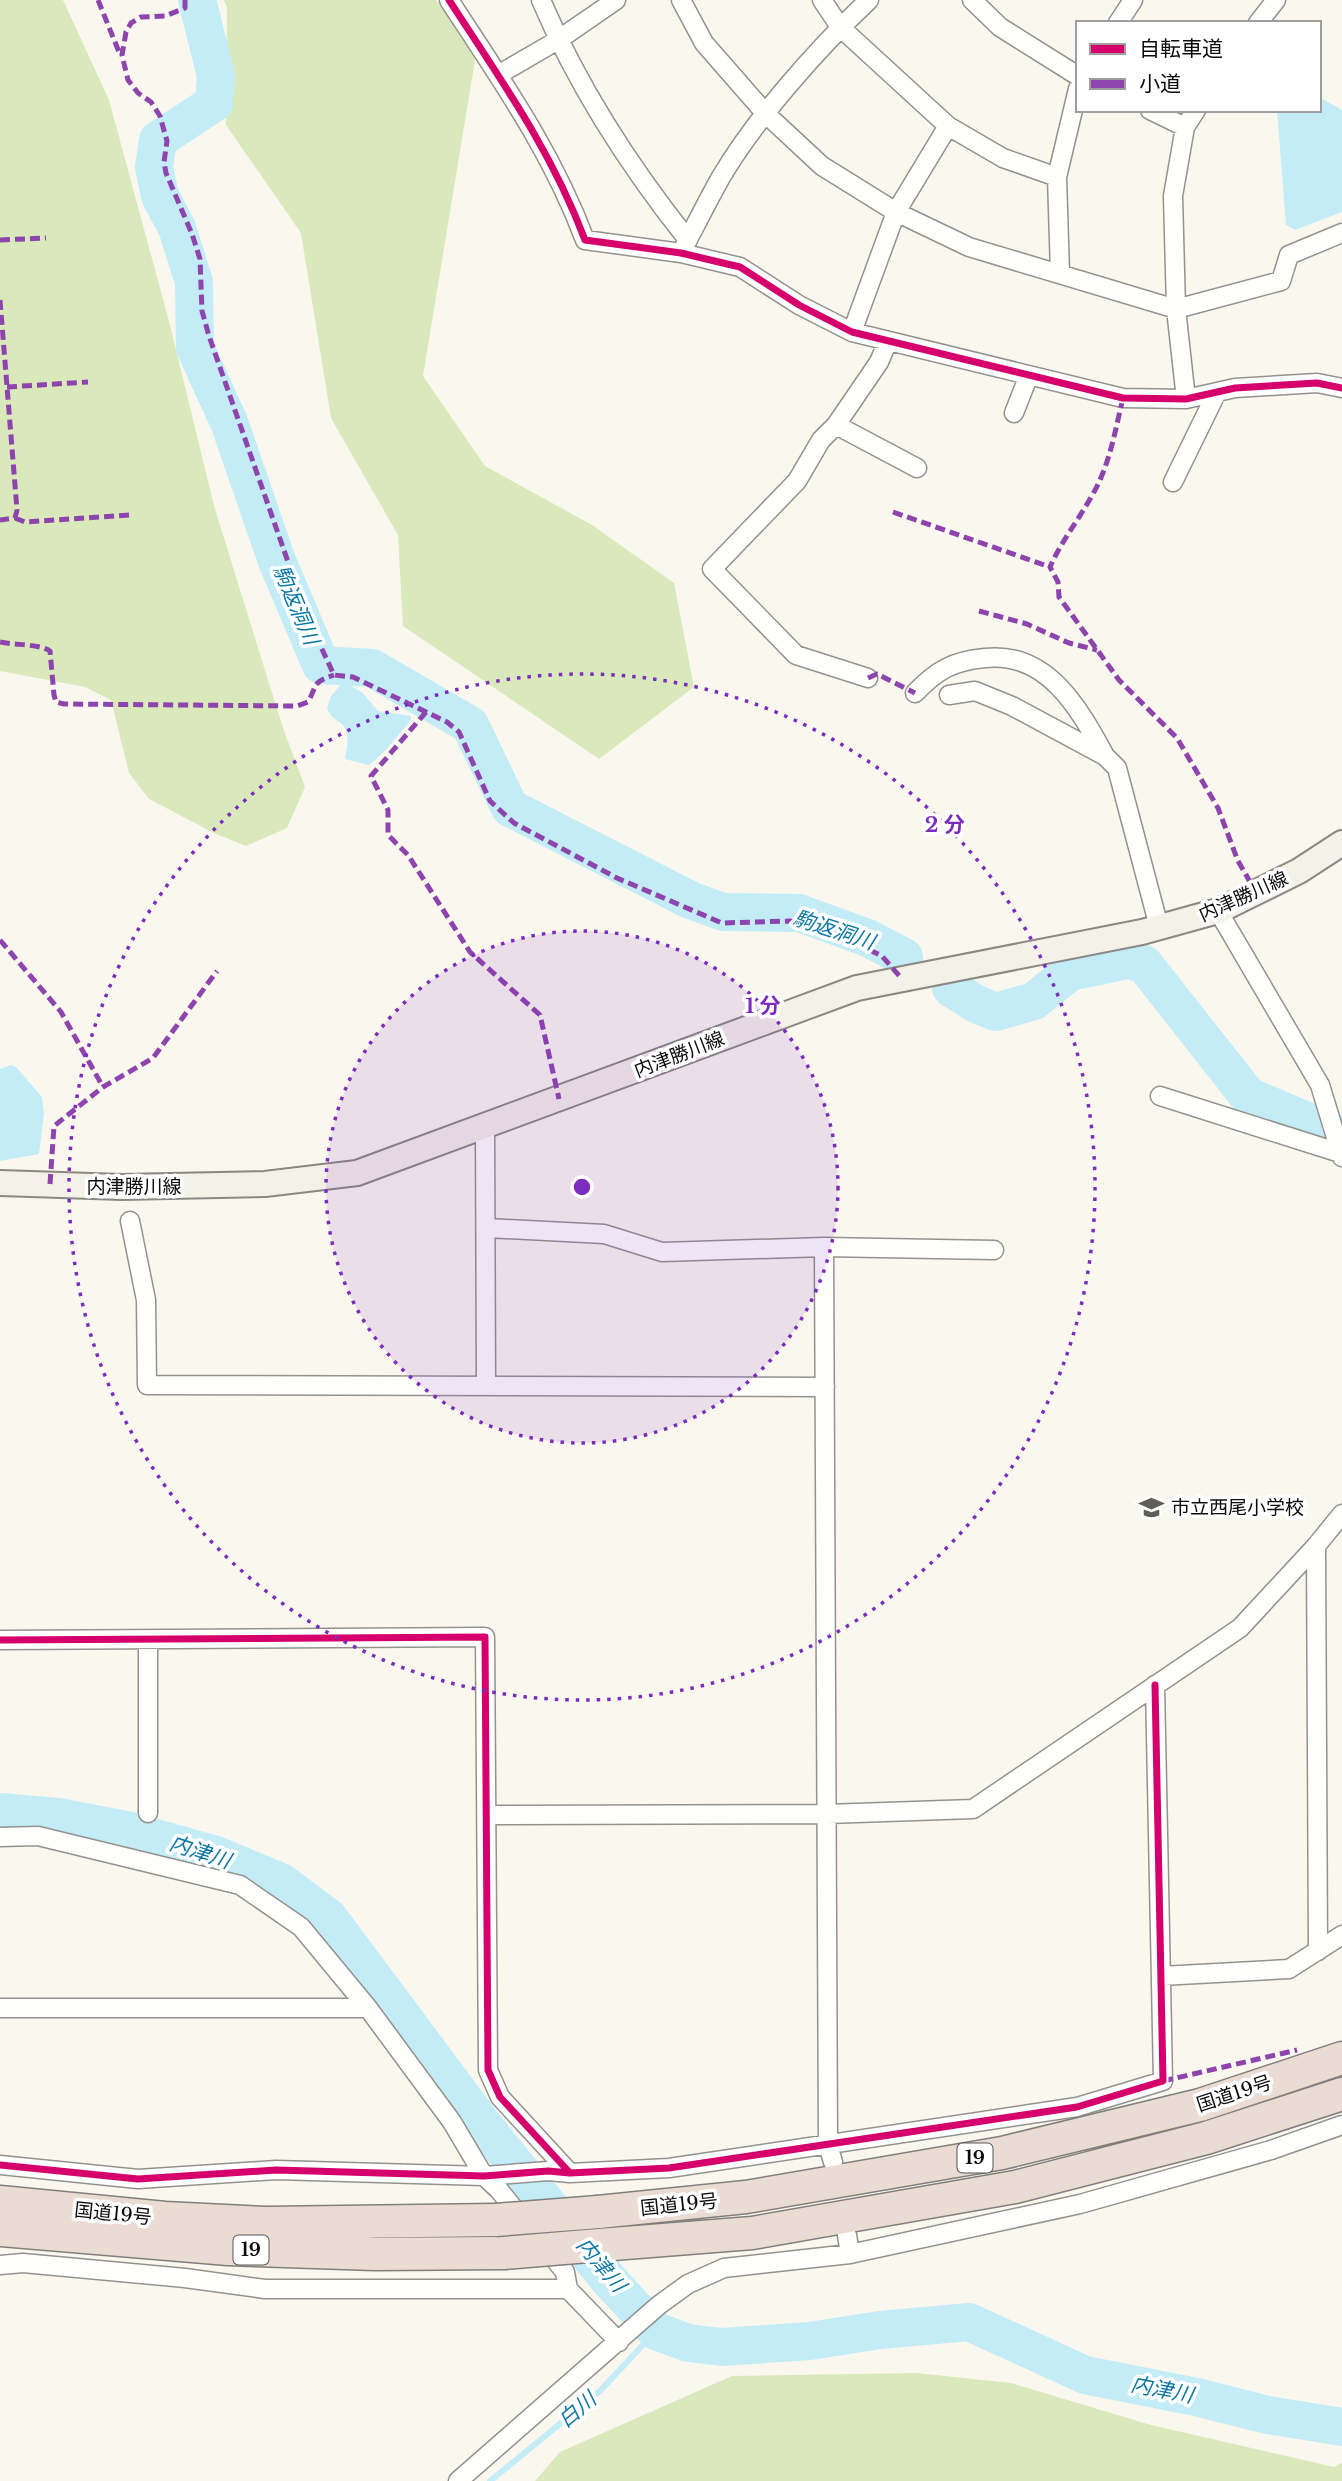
<svg xmlns="http://www.w3.org/2000/svg" width="1342" height="2481" viewBox="0 0 1342 2481" font-family="'Libre Baskerville','Noto Sans JP',serif">
  <style>
    .forest { fill: #d9e9bb }
    .water { fill: #c3ecf7 }
    .lines { fill: none; stroke-linecap: round; stroke-linejoin: round }
    .stream { stroke: #c3ecf7; stroke-width: 6 }
    .river { stroke: #c3ecf7; stroke-width: 38 }
    .street-casing { stroke: #93928e; stroke-width: 21 }
    .secondary-casing { stroke: #8a8885; stroke-width: 28 }
    .highway-casing { stroke: #807f7c; stroke-width: 35 }
    .street { stroke: #fefefd; stroke-width: 18 }
    .secondary { stroke: #f4f1e8; stroke-width: 24 }
    .highway { stroke: #eadbd3; stroke-width: 32 }
    .highway-bridge-casing { stroke: #807f7c; stroke-width: 35; stroke-linecap: butt }
    .highway-bridge { stroke: #eadbd3; stroke-width: 32 }
    .quiet { stroke: #8e44ad; stroke-width: 5; stroke-dasharray: 10 5; stroke-linecap: butt }
    .cycleway-casing { stroke: #fff; stroke-width: 11 }
    .cycleway { stroke: #d6006c; stroke-width: 7 }
    .ring { fill: none; stroke: #7b2cbf; stroke-width: 3.5; stroke-dasharray: 3.5 7 }
    .labels { text-anchor: middle; stroke-width: 7; stroke-linejoin: round; paint-order: stroke }
    .shield { fill: #fff; stroke: #555; stroke-width: 2 }
    .shield-label { font-size: 18px; font-weight: bold; fill: #0c0c0c }
    .street-label { font-size: 19px; fill: #0c0c0c; stroke: #fff }
    .poi-label { font-size: 19px; fill: #0c0c0c; stroke: #fff; text-anchor: start }
    .water-label { font-size: 21px; font-style: italic; fill: #0e78a4; stroke: #fff }
    .centre { fill: #7b2cbf; stroke: #fff; stroke-width: 3.5 }
    .ring-label { font-size: 21px; text-anchor: middle; font-weight: bold; fill: #7b2cbf; stroke: #fff; stroke-width: 7; stroke-linejoin: round; paint-order: stroke }
  </style>
  <rect width="100%" height="100%" fill="#faf7ef"/>
  <path class="forest" d="M0 0H63L109 100 170 325 214 506 283 728 305 787 287 828 246 846 214 833 149 799 129 773 111 700 85 687 0 671Z
    M224 0H436L476 54 423 376 485 466 592 525 674 583 694 687 599 759 403 626 398 535 331 418 301 233 226 125 227 8Z
    M916 2373 1011 2383 1151 2425 1334 2467 1342 2463V2481H535L560 2452 732 2376Z"/>
  <path class="water" d="M1319 97 1342 110V212L1295 230 1286 225 1277 110H1319Z
    M343 682 362 692 378 711 411 716V720L385 751 369 765 345 759C347 745 352 730 338 721 332 717 330 715 327 708L331 696Z
    M11 1065 16 1067 42 1097 44 1113 39 1154 0 1161V1069Z"/>
  <g class="lines">
    <path class="stream" d="M490 2481 599 2392 656 2331"/>
    <path class="river" d="M197 0 216 76 214 103 158 140 154 167 160 196 177 228 194 282 195 348 229 422 277 561 321 665 372 668 470 725 510 808 690 900 723 912 799 913 868 938 904 957
      M951 988 976 1004 996 1012 1034 1001 1070 972 1128 960 1144 964 1248 1096 1342 1136
      M0 1812 58 1817 131 1831 216 1855 281 1882 329 1918 484 2126 610 2281 656 2331 688 2343 722 2347 810 2341 880 2330 969 2322 1085 2375 1196 2397 1268 2415 1342 2427"/>
    <defs>
      <path id="street" d="M449 0C501 80 551 150 585 240L681 253 740 267 799 305 852 332 1123 398 1186 399 1235 388 1317 383 1342 388
        M541 0C578 87 629 166 688 240
        M681 0 704 43 766 114 822 166 896 212 969 247 1176 309 1281 281 1289 255 1342 233
        M822 0 840 27 948 126 1003 158 1057 177
        M972 0 1000 27 1078 76
        M1118 23 1133 0
        M1258 23 1276 0
        M498 75 558 40 616 0
        M1150 110 1185 127
        M681 253C694 228 707 202 721 177 756 118 818 48 869 0
        M1060 273 1057 177 1078 89
        M852 332 896 212 948 126
        M1186 399 1176 309 1173 196 1185 127 1196 110
        M1014 413 1029 375
        M836 425 917 468
        M1173 482 1217 392
        M868 678 796 655 712 569 797 481 821 440 836 425 879 362 888 341
        M915 693C937 670 953 661 985 658 1047 651 1079 708 1105 756
        M949 695 975 691 1012 706 1105 756 1117 768 1159 927
        M1218 911 1320 1085 1342 1157
        M1160 1096 1340 1153
        M485 1127 486 1386
        M130 1221 146 1300 147 1385 825 1387
        M487 1228 604 1234 662 1252 824 1247 994 1250
        M824 1247 828 2145 833 2162
        M1316 1546 1318 1951
        M0 1640 485 1637 488 2070 500 2097 570 2173
        M148 1813V1640
        M487 1815 827 1814 973 1809 1240 1628 1316 1546 1342 1514
        M0 1837 38 1836 240 1885 301 1927 368 2008 452 2122 484 2176 499 2190 565 2272 568 2289 619 2342
        M1161 1976 1289 1969 1342 1935
        M0 2008H368
        M0 2165 138 2179 276 2170 484 2176 548 2171 570 2173 669 2168 1077 2107 1163 2081 1155 1685
        M847 2235 850 2254
        M0 2265 23 2263 185 2278 265 2289H568
        M458 2481 659 2305 688 2284 724 2268 850 2254 1080 2204 1271 2150 1342 2125"/>
      <path id="secondary" d="M0 1183 122 1187 265 1184 357 1173 857 988 1142 932 1218 911 1299 871 1342 843"/>
      <path id="highway" d="M0 2202 165 2218 266 2223 496 2220
        M598 2212 746 2197 1002 2153 1200 2105 1342 2058
        M0 2230 228 2249 375 2254 504 2253
        M600 2245 752 2233 1015 2187 1206 2138 1342 2094"/>
    </defs>
    <use href="#street" class="street-casing"/>
    <use href="#secondary" class="secondary-casing"/>
    <use href="#highway" class="highway-casing"/>
    <use href="#street" class="street"/>
    <use href="#secondary" class="secondary"/>
    <use href="#highway" class="highway"/>
    <defs>
      <path id="highway-bridge" d="M496 2220 598 2212
        M504 2253 600 2245"/>
    </defs>
    <use href="#highway-bridge" class="highway-bridge-casing"/>
    <use href="#highway-bridge" class="highway-bridge"/>
    <path class="quiet" d="M98 0 119 52 122 55
      M185 0V8L165 16 141 17 131 23 126 32 122 55 128 80 138 93 151 102 160 116 167 141 164 162 166 173 192 234 200 259 202 311 209 336 308 619 334 675 353 677 447 722 459 732 490 801 514 823 617 878 722 923 790 921 837 934 882 956 902 979
      M0 240 46 238
      M0 300 17 510 15 518 0 520
      M7 387 88 382
      M1123 398C1115 431 1110 463 1094 492 1080 518 1062 540 1050 567L1058 582 1059 597 1119 680 1177 738 1218 808 1238 861 1256 892
      M893 512 1050 567
      M15 518 25 522 130 515
      M979 611 1027 624 1069 643 1097 650
      M0 642C14 645 40 644 50 651L54 695 56 702 64 704 297 706 308 702C318 684 311 683 334 675
      M868 678 877 674 915 693
      M426 712 371 776 388 810V835L408 855 470 952 540 1015 559 1099
      M0 940 61 1012 103 1087
      M50 1184 54 1126 103 1087 153 1058 217 971
      M1163 2081 1297 2050"/>
    <defs>
      <path id="cycleway" d="M449 0C501 80 551 150 585 240L681 253 740 267 799 305 852 332 1123 398 1186 399 1235 388 1317 383 1342 388
        M0 1640 485 1637 488 2070 500 2097 570 2173
        M0 2165 138 2179 276 2170 484 2176 548 2171 570 2173 669 2168 1077 2107 1163 2081 1155 1685"/>
    </defs>
    <use href="#cycleway" class="cycleway-casing"/>
    <use href="#cycleway" class="cycleway"/>
  </g>
  <circle cx="582" cy="1187" r="256" fill="#7b2cbf" fill-opacity=".12"/>
  <g class="ring">
    <circle cx="582" cy="1187" r="256"/>
    <circle cx="582" cy="1187" r="513"/>
  </g>
  <defs>
    <symbol id="school-bare" viewBox="-9 -9 18 18"><path d="M0-5L7-2L0 1L-7-2ZM-4 1L0 2.5L4 1V4Q0 6-4 4Z" fill="#5f5e5b" stroke="#fff" stroke-width="2.5" paint-order="stroke"/></symbol>
  </defs>
  <g fill-rule="evenodd">
    <use href="#school-bare" x="1134" y="1490" width="35" height="35"/>
  </g>
  <g class="labels">
    <g class="shield">
      <rect x="957.5" y="2143.5" width="35" height="29" rx="5"/>
      <rect x="233.5" y="2235.5" width="35" height="29" rx="5"/>
    </g>
    <g class="shield-label">
      <text x="975" y="2164">19</text>
      <text x="251" y="2256">19</text>
    </g>
    <g class="street-label">
      <text transform="translate(1243 896) rotate(-24)" y="7">内津勝川線</text>
      <text transform="translate(679 1054) rotate(-21)" y="7">内津勝川線</text>
      <text x="134" y="1193">内津勝川線</text>
      <text transform="translate(1234 2093) rotate(-18)" y="7">国道19号</text>
      <text transform="translate(679 2204) rotate(-6)" y="7">国道19号</text>
      <text transform="translate(113 2213) rotate(6)" y="7">国道19号</text>
    </g>
    <g class="poi-label">
      <text x="1171" y="1514">市立西尾小学校</text>
    </g>
    <g class="water-label">
      <text transform="translate(296 605) rotate(67)" y="7">駒返洞川</text>
      <text transform="translate(834 930) rotate(18)" y="7">駒返洞川</text>
      <text transform="translate(200 1852) rotate(18)" y="7">内津川</text>
      <text transform="translate(601 2265) rotate(50)" y="7">内津川</text>
      <text transform="translate(1162 2390) rotate(11)" y="7">内津川</text>
      <text transform="translate(577 2410) rotate(-40)" y="7">白川</text>
    </g>
  </g>
  <circle cx="582" cy="1187" r="10" class="centre"/>
  <g class="ring-label">
    <text x="945" y="832">2 分</text>
    <text x="763" y="1013">1 分</text>
  </g>
  <rect x="1076" y="21" width="245" height="91" fill="#ffffff" stroke="#9e9e9e" stroke-width="2"/>
  <rect x="1090" y="44" width="35" height="10" fill="#d6006c" stroke="#9e9e9e" stroke-width="2"/>
  <text x="1139" y="56" font-size="21" fill="#0c0c0c">自転車道</text>
  <rect x="1090" y="79" width="35" height="10" fill="#8e44ad" stroke="#9e9e9e" stroke-width="2"/>
  <text x="1139" y="91" font-size="21" fill="#0c0c0c">小道</text>
</svg>
